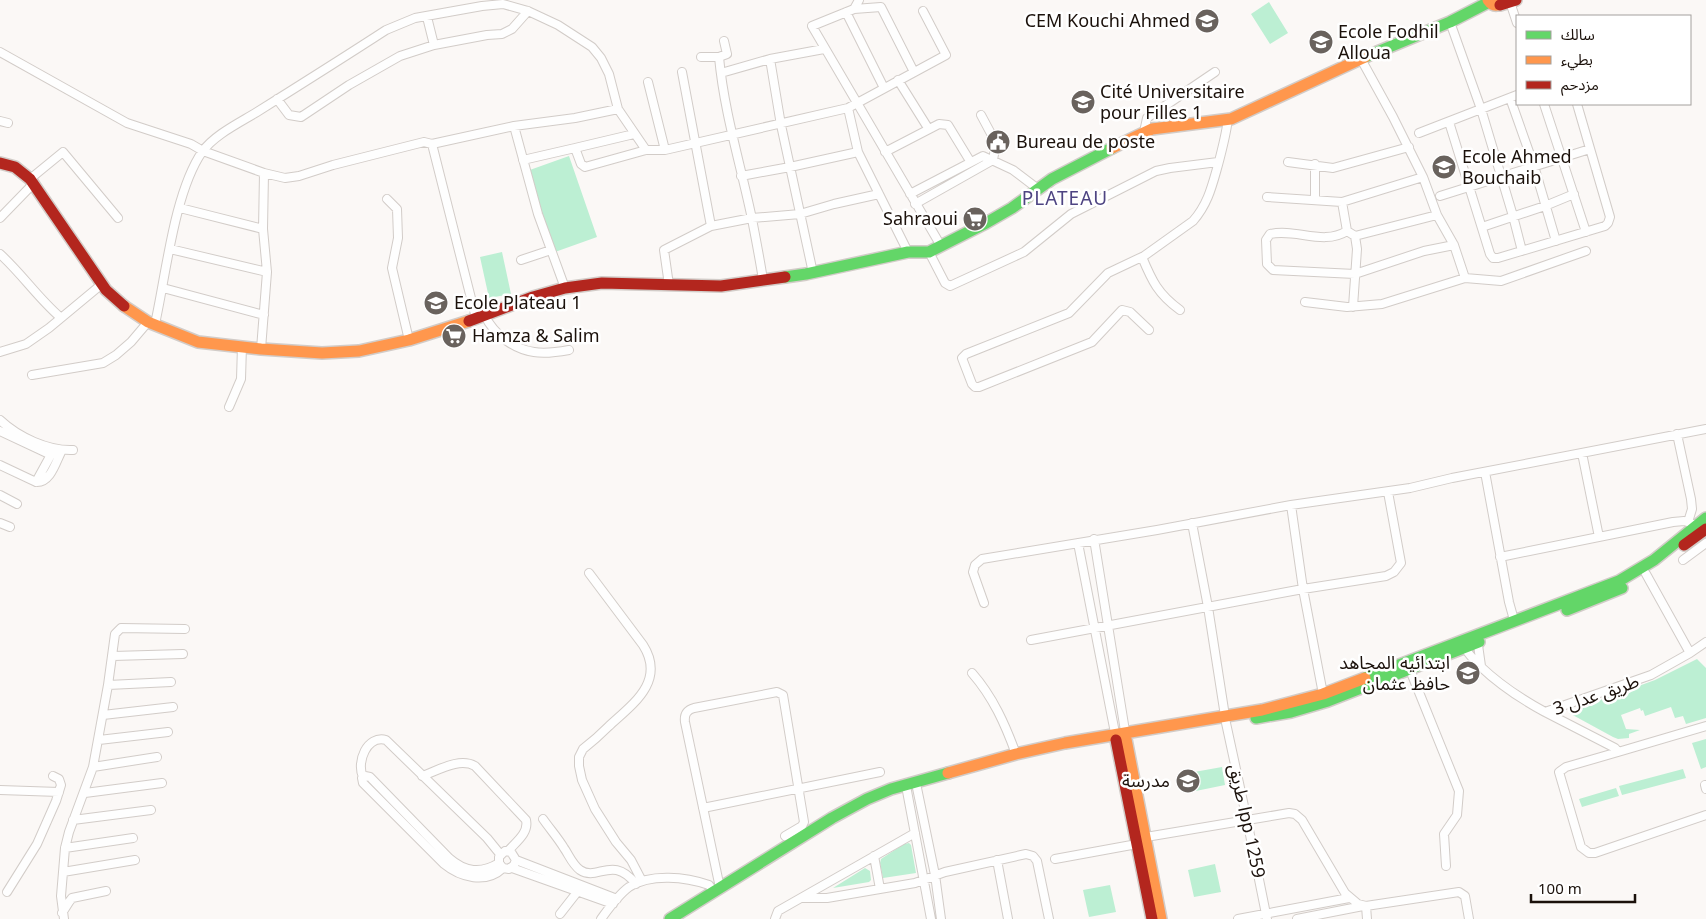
<svg xmlns="http://www.w3.org/2000/svg" width="1706" height="919" viewBox="0 0 1706 919" font-family="'Noto Sans','Noto Sans Arabic',sans-serif">
  <style>
    .green { fill: #bcefd3 }
    .lines { fill: none; stroke-linecap: round; stroke-linejoin: round }
    .street-casing { stroke: #d2ccc8; stroke-width: 10 }
    .fast-casing { stroke: #d2ccc8; stroke-width: 14 }
    .slow-casing { stroke: #d2ccc8; stroke-width: 14 }
    .jam-casing { stroke: #d2ccc8; stroke-width: 14 }
    .street { stroke: #fefefe; stroke-width: 8 }
    .fast { stroke: #63d668; stroke-width: 11 }
    .slow { stroke: #ff974d; stroke-width: 11 }
    .jam { stroke: #b3261e; stroke-width: 11 }
    .labels { text-anchor: middle; stroke-width: 5; stroke-linejoin: round; paint-order: stroke }
    .poi-label { font-size: 18px; fill: #1b110b; stroke: #fff; text-anchor: start }
    .street-label { font-size: 18px; fill: #1b110b; stroke: #fff }
    .neighbourhood-label { font-size: 19px; letter-spacing: 1px; fill: #4e4482; stroke: #fff }
  </style>
  <rect width="100%" height="100%" fill="#fbf8f6"/>
  <path class="green" d="M1269 2 1288 33 1270 44 1251 14Z
    M569 156 597 237 555 252 527 171Z
    M502 252 511 294 489 298 480 257Z
    M1697 659 1706 668V718L1686 724 1683 716 1675 718 1671 707 1645 716 1643 710 1641 711 1640 708 1621 715 1626 729 1640 730 1629 734V738L1618 739 1613 737 1569 713 1570 711 1655 680Z
    M1706 739V767L1701 769 1692 743Z
    M1222 767 1225 785 1186 793 1183 774Z
    M1683 769 1686 778 1622 795 1619 786Z
    M1616 788 1619 796 1582 807 1579 799Z
    M909 843 911 845 916 873 883 878 880 863 881 859 904 844Z
    M1215 864 1221 892 1194 897 1188 870Z
    M865 868 870 871 871 880 869 882 833 888Z
    M1110 885 1116 912 1089 917 1083 890Z"/>
  <g class="lines">
    <defs>
      <path id="street" d="M859 0 854 9 812 26 941 246
        M1510 2 1517 23
        M854 9 881 7 914 72
        M846 12 884 88
        M427 17 434 45
        M1450 22 1481 109 1513 216 1522 251
        M0 52 127 123 191 144 203 151 264 173 285 178 299 176 333 165 424 142 432 144 476 318
        M701 57H719L727 54 724 41
        M719 57C724 112 741 166 752 219 756 240 760 260 763 280
        M770 59 781 125 813 273
        M1361 59 1393 117 1423 177 1437 215 1454 245 1465 278 1501 281 1586 251
        M682 72 711 226
        M721 73 770 59 824 49
        M898 80 928 128
        M648 82 665 150
        M1510 98 1534 166 1556 241
        M277 99 289 115 301 117 349 85 400 56 434 45 487 35 502 34 512 29 528 11
        M1544 104 1586 232
        M848 108 858 152 908 252
        M0 121 8 123
        M1449 122 1490 254 1493 258H1498L1605 226 1608 223 1610 217 1577 104
        M514 126 538 214 565 288
        M1144 132 1147 118 1215 72
        M1419 133 1517 95
        M432 144 514 126 575 118 618 109
        M575 148 634 134
        M885 152 939 124 948 125 970 161
        M523 160 575 148 581 164 585 167 646 150H665L848 108 946 55 923 11
        M1288 162 1333 168 1409 147
        M1315 164V200
        M741 176 790 167 858 152
        M30 179 63 152 118 218
        M910 194 983 156 1013 170 1038 189
        M1440 196 1590 149
        M1267 197 1342 202 1423 177
        M387 199 397 209 398 238 392 268 409 340
        M1342 202 1347 231 1355 236 1357 249 1353 307
        M915 204 993 160 996 143 981 115
        M180 208 263 229
        M0 218 33 184
        M1482 227 1545 206 1574 194
        M1347 231C1323 246 1296 228 1270 234L1266 240 1267 264 1273 270 1355 274 1424 251 1454 245
        M1355 236 1437 215
        M170 249 267 272
        M929 252 945 283 950 286 1024 252 1071 214 1156 171 1170 168 1218 162
        M0 254C22 274 38 298 60 317
        M1142 257C1152 281 1158 294 1180 310
        M521 260 551 250
        M669 285 664 250 711 226 752 218 800 214 834 204 879 194
        M163 288 264 315
        M1305 302 1347 307 1382 304 1465 278
        M485 316C494 334 513 349 534 352 545 354 558 352 569 350
        M155 324C166 275 174 193 202 152 214 135 239 123 257 112 300 85 343 58 386 30L415 18 482 6 503 4 528 11 558 25 592 47 601 58 609 74 618 109 646 150
        M1149 330 1130 312 1122 310 1092 342 979 387H975L972 384 962 358 966 354 1069 313 1108 273 1144 256 1193 221C1208 204 1212 186 1218 165 1222 150 1226 135 1228 119
        M261 349 267 272 263 229 264 173
        M0 352 26 344 49 328 102 284
        M32 375 103 363 116 355 131 342 148 322
        M229 407 241 379 242 346
        M0 420C18 437 48 451 73 450
        M0 431 51 455
        M1677 434 1691 499 1692 509 1688 522
        M1582 453 1599 537
        M0 465 36 482C51 483 56 461 62 450
        M1485 472 1509 602 1514 620
        M36 482 53 451
        M0 495 17 504
        M1291 505 1303 589 1323 694
        M0 523 10 527
        M1192 523 1208 607 1225 716
        M1094 539 1126 737
        M1078 543 1116 738
        M1500 557 1673 522 1684 521 1697 525
        M1683 560 1706 543
        M589 573 643 645C666 681 633 704 609 726 601 734 592 742 583 749L579 757V766L582 780 595 809 616 842 631 860 642 881
        M1646 574 1690 653 1706 642
        M984 603 973 572 975 565 982 559 1157 530 1291 505 1410 488 1452 478 1706 429
        M1477 638 1481 666
        M1031 640 1303 589 1386 576 1394 572 1401 563 1388 492
        M1463 644C1466 653 1474 659 1480 666 1500 685 1521 699 1545 712L1651 675 1690 653
        M113 656 183 654
        M1410 670 1459 791 1457 815 1444 834 1446 866
        M972 673C993 697 1005 724 1016 754
        M108 685 171 682
        M1545 712 1615 748 1618 752 1706 726
        M103 715 173 707
        M1226 723 1247 820 1267 919
        M99 740 168 732
        M1618 752 1566 767 1559 772 1581 847 1589 853H1595L1706 815
        M93 767 157 757
        M422 776C437 771 459 757 475 766L526 820C529 833 516 842 508 851
        M363 777C356 762 367 735 386 740L487 838 500 854
        M1705 785 1706 789
        M917 788 935 875 941 919
        M0 790 59 792
        M907 791 931 919
        M85 793 162 783
        M703 808 880 772
        M543 819C550 829 558 838 564 848 569 855 572 864 580 870 598 882 612 854 636 884
        M73 820 151 810
        M1146 837 1289 813 1295 814 1302 820 1345 893 1358 904 1366 906 1459 892 1465 896 1469 919
        M65 848 133 838
        M874 856 880 889
        M1055 859 1137 844
        M516 860 617 899
        M997 860 1008 919
        M499 863C481 874 465 872 449 858L370 777 365 776 362 778 363 783 444 864C461 878 486 884 503 868L509 869 514 865 516 860 511 852 505 851 499 857V863L503 868
        M512 868 613 904
        M63 872 135 860
        M720 888 685 722C684 714 687 710 694 708L777 692 783 695 804 822 802 826 785 836
        M7 892 37 844 56 801 61 785 59 779 53 776
        M802 898H827L915 883 945 872 1026 854 1033 856 1037 861 1049 919
        M1366 906 1367 919
        M62 913 69 902 72 898 106 891
        M560 914 578 891
        M64 919 61 896 65 848 69 832 93 767 108 685 115 634 121 628 185 629
        M601 919C609 908 618 895 629 887 651 873 686 877 709 885L714 892
        M775 919 778 911 915 833
        M1238 919 1349 898
        M1297 919 1363 906"/>
      <path id="fast" d="M1365 57 1450 22 1489 2
        M785 277 806 274 908 252H929L986 223 1012 208 1052 179 1112 148
        M1567 610 1622 588
        M1365 678 1619 581 1654 560 1706 518
        M1256 718 1291 712 1328 701 1479 642
        M670 919 832 818 867 799 891 789 948 773"/>
      <path id="slow" d="M1488 0C1493 7 1499 7 1504 0
        M1112 148 1152 129 1231 119 1365 57
        M124 306 148 322 198 342 261 349 322 353 359 351 409 340 469 321
        M1126 739 1161 919
        M948 773 1016 754 1065 743 1262 710 1323 694 1365 678"/>
      <path id="jam" d="M1500 5 1516 0
        M0 163 15 167 30 179 106 290 124 306
        M469 321 533 297 565 288 602 283 721 286 785 277
        M1684 545 1706 529
        M1116 740 1152 919"/>
    </defs>
    <use href="#street" class="street-casing"/>
    <use href="#fast" class="fast-casing"/>
    <use href="#slow" class="slow-casing"/>
    <use href="#jam" class="jam-casing"/>
    <use href="#street" class="street"/>
    <use href="#fast" class="fast"/>
    <use href="#slow" class="slow"/>
    <use href="#jam" class="jam"/>
  </g>
  <defs>
    <symbol id="school-disc" viewBox="-11 -11 22 22"><circle r="9.5" fill="#69625d" stroke="#fff"/><path d="M0-5L7-2L0 1L-7-2ZM-4 1L0 2.5L4 1V4Q0 6-4 4Z" fill="#fff"/></symbol>
    <symbol id="university-disc" viewBox="-11 -11 22 22"><circle r="9.5" fill="#69625d" stroke="#fff"/><path d="M0-5L7-2L0 1L-7-2ZM-4 1L0 2.5L4 1V4Q0 6-4 4Z" fill="#fff"/></symbol>
    <symbol id="civic-disc" viewBox="-11 -11 22 22"><circle r="9.5" fill="#69625d" stroke="#fff"/><path d="M-.6-6.5H3V-4.5H.6V-3L4-1V1h2V6H-6V1h2V-1L-.6-3ZM-1.2 2.5V6h2.4V2.5Z" fill="#fff"/></symbol>
    <symbol id="supermarket-disc" viewBox="-11 -11 22 22"><circle r="9.5" fill="#69625d" stroke="#fff"/><path d="M-6-5.5h2.5l.6 2H6L4.5 2H-2.5L-4.4-4H-6ZM-1.5 3.2a1.3 1.3 0 1 0 .1 0ZM3 3.2a1.3 1.3 0 1 0 .1 0Z" fill="#fff"/></symbol>
  </defs>
  <g fill-rule="evenodd">
    <use href="#school-disc" x="1193" y="7" width="28" height="28"/>
    <use href="#school-disc" x="1307" y="28" width="28" height="28"/>
    <use href="#university-disc" x="1069" y="88" width="28" height="28"/>
    <use href="#civic-disc" x="984" y="128" width="28" height="28"/>
    <use href="#school-disc" x="1430" y="153" width="28" height="28"/>
    <use href="#supermarket-disc" x="961" y="205" width="28" height="28"/>
    <use href="#school-disc" x="422" y="289" width="28" height="28"/>
    <use href="#supermarket-disc" x="440" y="322" width="28" height="28"/>
    <use href="#school-disc" x="1454" y="659" width="28" height="28"/>
    <use href="#school-disc" x="1174" y="767" width="28" height="28"/>
  </g>
  <g class="labels">
    <g class="poi-label">
      <text x="1190" y="27" text-anchor="end">CEM Kouchi Ahmed</text>
      <text x="1338" y="38">Ecole Fodhil<tspan x="1338" dy="21">Alloua</tspan></text>
      <text x="1100" y="98">Cité Universitaire<tspan x="1100" dy="21">pour Filles 1</tspan></text>
      <text x="1016" y="148">Bureau de poste</text>
      <text x="1462" y="163">Ecole Ahmed<tspan x="1462" dy="21">Bouchaib</tspan></text>
      <text x="958" y="225" text-anchor="end">Sahraoui</text>
      <text x="454" y="309">Ecole Plateau 1</text>
      <text x="472" y="342">Hamza &amp; Salim</text>
      <text x="1450" y="669" text-anchor="end">ابتدائيه المجاهد<tspan x="1450" dy="21">حافظ عثمان</tspan></text>
      <text x="1170" y="787" text-anchor="end">مدرسة</text>
    </g>
    <g class="street-label">
      <text transform="translate(1596 695) rotate(-19)" y="6">طريق عدل 3</text>
      <text transform="translate(1247 821) rotate(78)" y="6">طريق lpp 1259</text>
    </g>
    <g class="neighbourhood-label">
      <text x="1065" y="205">PLATEAU</text>
    </g>
  </g>
  <rect x="1516" y="15" width="175" height="90" fill="#ffffff" stroke="#a4a09d"/>
  <rect x="1526" y="31" width="25" height="8" fill="#63d668" stroke="#a4a09d"/>
  <text x="1561" y="40" font-size="15" fill="#1b110b">سالك</text>
  <rect x="1526" y="56" width="25" height="8" fill="#ff974d" stroke="#a4a09d"/>
  <text x="1561" y="65" font-size="15" fill="#1b110b">بطيء</text>
  <rect x="1526" y="81" width="25" height="8" fill="#b3261e" stroke="#a4a09d"/>
  <text x="1561" y="90" font-size="15" fill="#1b110b">مزدحم</text>
  <path d="M1531 894v8h104v-8" fill="none" stroke="#1b110b" stroke-width="2.5"/>
  <text x="1538" y="894" font-size="15" fill="#1b110b" stroke="#ffffff" stroke-width="4" paint-order="stroke">100 m</text>
</svg>
